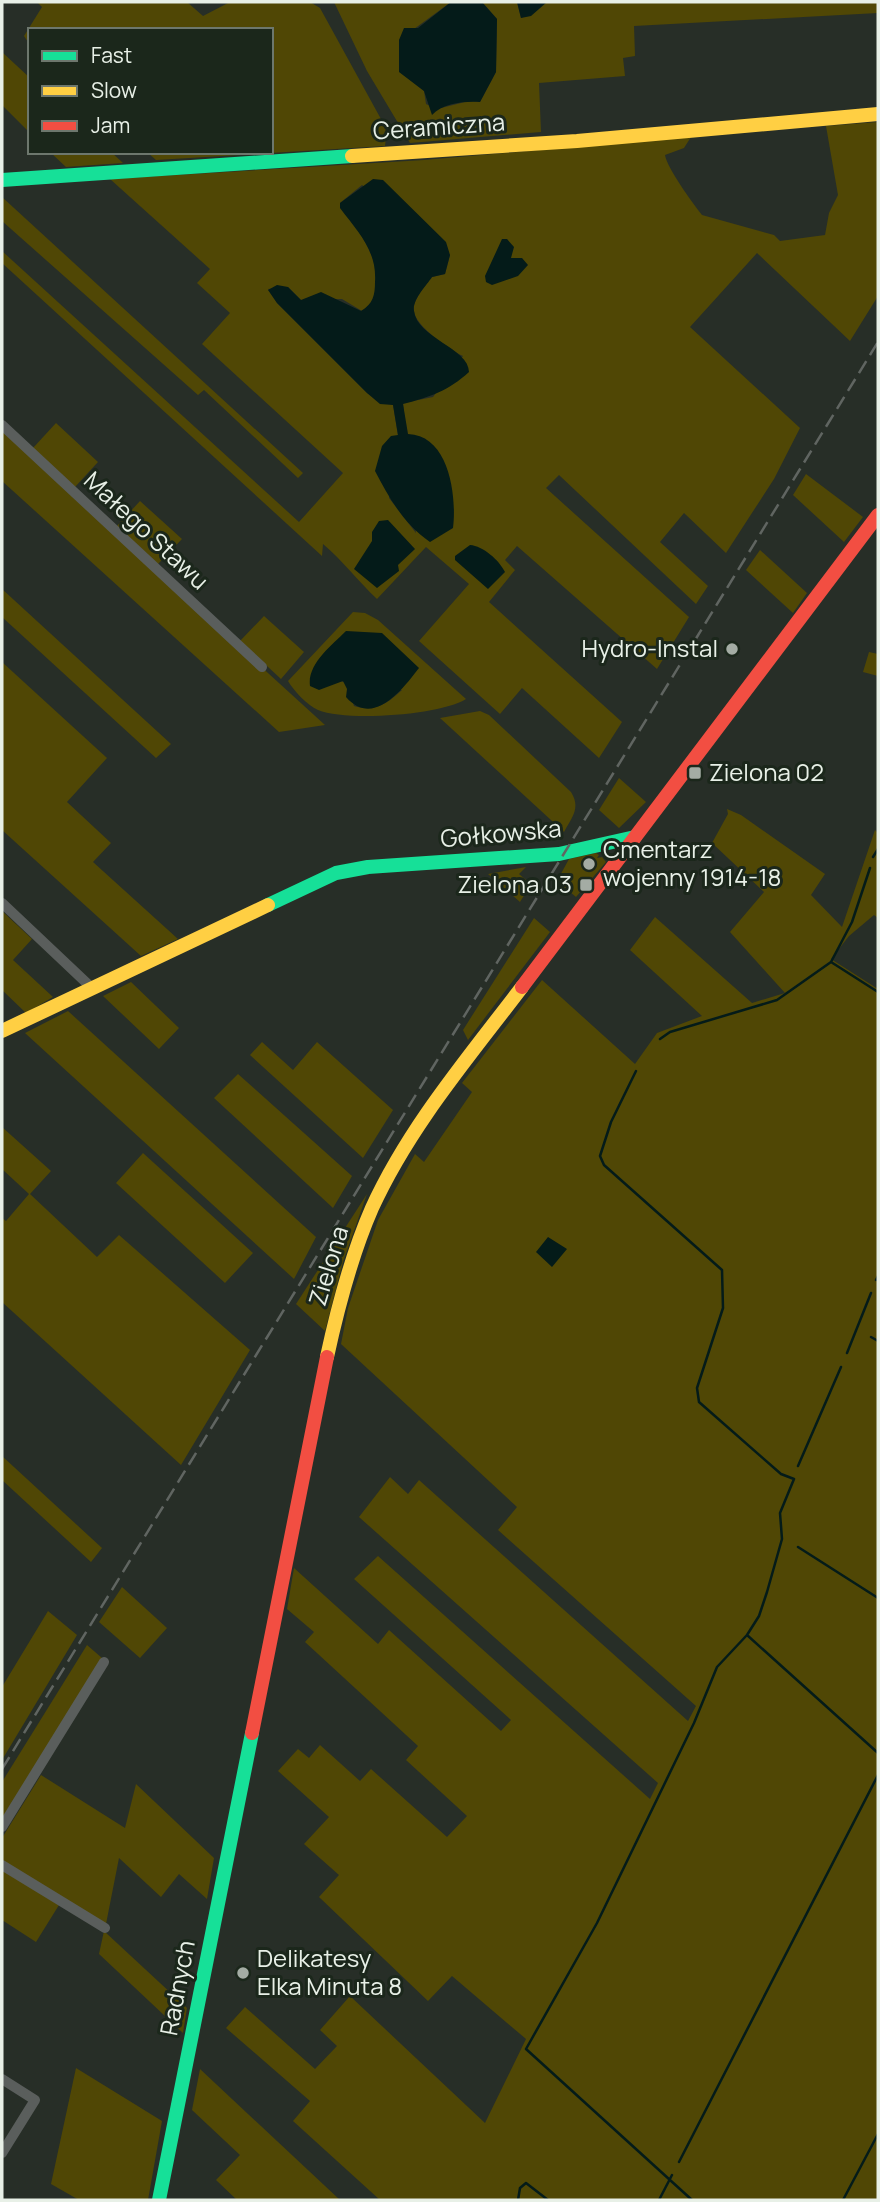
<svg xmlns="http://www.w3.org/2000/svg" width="880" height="2202" viewBox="0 0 880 2202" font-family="Manrope,sans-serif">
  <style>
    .green { fill: #504705; fill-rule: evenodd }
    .water { fill: #041b19 }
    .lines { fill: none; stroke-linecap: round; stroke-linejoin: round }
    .stream { stroke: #041b19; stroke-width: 2.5 }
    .street { stroke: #5a5e5c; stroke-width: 10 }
    .fast { stroke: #16e098; stroke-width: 14 }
    .slow { stroke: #ffcf43; stroke-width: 14 }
    .jam { stroke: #f24e42; stroke-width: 14 }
    .rail { stroke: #606561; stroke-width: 2.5; stroke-dasharray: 14 7; stroke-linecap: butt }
    .poi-dot { fill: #a4aca4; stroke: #1b271b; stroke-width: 2.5 }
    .labels { text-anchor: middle; stroke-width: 6; stroke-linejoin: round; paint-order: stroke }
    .street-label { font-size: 24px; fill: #e8f0e7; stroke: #1b271b }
    .poi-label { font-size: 24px; fill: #e8f0e7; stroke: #1b271b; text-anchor: start }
  </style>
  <rect width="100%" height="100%" fill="#272e27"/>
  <path class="green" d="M37 2H187L203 16 230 2H310L320 8 387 130 385 146 156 160 147 152H271V30H30V45L24 36 42 7Z
    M334 2H451L399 40 400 72 424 91 426 104 437 109 469 101 480 102 496 72 497 19 482 2H517L521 18 547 2H878V13L634 26 635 56 623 58 625 76 539 83 541 132 410 143 367 71Z
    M2 52 30 78V133L2 105Z
    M878 122V296L850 341 757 253 690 327 800 428 774 479 726 553 684 513 660 542 708 586 696 604 559 475 546 488 689 617 657 669 517 546 505 560 515 570 489 602 622 722 599 758 522 688 500 714 419 641 469 584 426 547 377 599C358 581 342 560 323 544L322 556 2 263V251L299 522 343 473 202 344 230 313 197 283 210 269 110 179 424 160 691 137 684 148 665 155C667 168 692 202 702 215L774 235 780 241 825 235 829 213 838 195 826 126ZM362 185 450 255 445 274 432 277C426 285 412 300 414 311 415 326 450 350 463 356L433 397 403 403 416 533 389 498 398 436 393 405 367 393 277 303 268 289 288 287 301 300 342 299 362 311C401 284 357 229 340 203Z
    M50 152H111L123 163 66 167Z
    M2 197 303 473 298 478 204 390 198 395 2 221Z
    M56 423 98 462 75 487 33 448Z
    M2 431 325 725 279 732 2 481Z
    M806 474 863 517 844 542 793 495Z
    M140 501 182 539 158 564 117 526Z
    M760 550 807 593 793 613 746 570Z
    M2 589 171 744 156 758 2 617Z
    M353 612 365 613 378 620 466 699C441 715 347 722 318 710 307 705 294 691 288 681ZM338 680 402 690C387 704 375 712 354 706L346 683Z
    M264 616 304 652 281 679 240 641Z
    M869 652 878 654V676L863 672Z
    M2 662 107 758 67 802 111 843 93 862 178 939 141 956 2 830Z
    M480 711 489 715 571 792C581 808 572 817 564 832L440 718Z
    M619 778 646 802 619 828 599 810Z
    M727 809 741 815 825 874 811 895 842 927 875 830 878 833V918L874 915 849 936 831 959 878 989V2200H380L293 2121 310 2101 226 2028 245 2007 315 2069 337 2046 320 2030 350 1996 485 2123 526 2039 452 1976 428 2001 319 1897 339 1875 304 1844 329 1817 278 1771 298 1749 309 1758 320 1745 360 1781 371 1769 447 1837 467 1816 406 1760 418 1746 305 1642 314 1632 287 1609 294 1568 378 1644 389 1630 501 1731 511 1720 354 1579 378 1556 650 1799 658 1783 359 1517 390 1477 408 1494 419 1480 688 1721 696 1706 498 1530 517 1507 341 1344 348 1308 378 1220 415 1154 424 1162 472 1092 462 1083 542 980 635 1064 657 1033 702 1016 630 950 655 917 752 1003 785 993 730 932 764 892 712 843 728 814Z
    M596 853 599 855 597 858 602 857 606 862 576 897 557 881 569 859Z
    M526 867 519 874 531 884 520 902 488 874Z
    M2 911 32 939 13 960 53 997 26 1013 2 990Z
    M534 918 550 932 468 1040 463 1030Z
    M131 982 179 1028 159 1049 103 996Z
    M68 1011 316 1237 294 1279 25 1033Z
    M262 1042 293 1070 317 1042 393 1110 363 1158 250 1055Z
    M238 1074 352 1176 333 1208 214 1098Z
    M2 1127 51 1171 30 1194 97 1257 119 1235 250 1350 181 1465 2 1302V1218L6 1221 29 1194 2 1169Z
    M143 1153 253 1253 225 1283 116 1183Z
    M367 1194 343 1262 325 1331 296 1304Z
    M2 1456 102 1548 91 1562 2 1480Z
    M122 1587 167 1628 140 1658 99 1622Z
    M48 1611 77 1635 2 1760V1687Z
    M87 1645 102 1658 2 1819V1782Z
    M41 1775 125 1828 136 1784 214 1858 207 1899 179 1874 161 1897 119 1858 106 1924 2 1860V1838Z
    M2 1870 59 1905 36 1942 2 1920Z
    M104 1931 187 2008 183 2033 99 1954Z
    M76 2068 162 2121 148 2200H79L51 2184Z
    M200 2069 340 2200H237L216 2180 240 2155 192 2110Z"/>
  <path class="water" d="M451 2H482L497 19 496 72 480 102C465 101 443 103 432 115L424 91 399 72V40L404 28H418Z
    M517 2H547L531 16 521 18Z
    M373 179 383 180 446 242 450 255 445 274 432 277C426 286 412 300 414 311 417 338 469 348 469 372 448 391 430 397 403 404L408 434C449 435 457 496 453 528L430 542C404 524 389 498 375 471L382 446 391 436 398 435 393 405 380 404 367 393 277 303 268 290 277 285 288 287 301 300 321 292 361 311C373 304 375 295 375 282 377 250 358 232 340 208V203Z
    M502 239H507L514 247 511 258H522L528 265 518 276 492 285 486 282 485 276Z
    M388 520 415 549 398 565 399 571 377 588 354 569 372 541V532L379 521Z
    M470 545C483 546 499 560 505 572L488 589 455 560V556Z
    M346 631 382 633 419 668C402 690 373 728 346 697L347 689 343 681 319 690 310 686C307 664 332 645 346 631Z
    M548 1237 567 1249 552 1267 536 1252Z"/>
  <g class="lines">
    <path class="stream" d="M873 857 878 849
      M831 962 852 922 870 868
      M660 1039 670 1032 777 1000 831 962 878 992
      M636 1071 611 1122 600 1156 604 1165 722 1270 723 1308 697 1388 699 1402 781 1474 794 1479 780 1513 782 1539 767 1592 759 1616 747 1635 878 1753
      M876 1280 878 1276
      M871 1337 878 1341
      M847 1353 871 1293
      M798 1466 841 1367
      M798 1547 878 1598
      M679 2162 878 1775
      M518 2200 520 2188 526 2183 548 2200
      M659 2200 672 2175
      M692 2200 526 2049 597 1923 694 1723 717 1667 747 1635
      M843 2200 878 2134"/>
    <path class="street" d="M2 425 262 667
      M2 903 93 989
      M2 1827 104 1662
      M2 1865 105 1928
      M2 2079 35 2100 2 2153"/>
    <path class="fast" d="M2 180 352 156
      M268 905 336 873 368 867 559 854 635 837
      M159 2200 252 1733"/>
    <path class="slow" d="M352 156 577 141 878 114
      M2 1031 268 905
      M327 1357C338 1306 351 1256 372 1208 409 1127 468 1058 522 987"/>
    <path class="jam" d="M522 987 878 515
      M252 1733 327 1357"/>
    <path class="rail" d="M2 1769 878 342"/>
  </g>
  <g class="poi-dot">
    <circle cx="732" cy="649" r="7"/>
    <rect x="688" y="766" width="14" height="14" rx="3.5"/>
    <circle cx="589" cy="864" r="7"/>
    <rect x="579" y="878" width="14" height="14" rx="3.5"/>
    <circle cx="243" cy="1973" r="7"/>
  </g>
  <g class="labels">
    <g class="street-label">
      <text transform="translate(439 127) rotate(-4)" y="8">Ceramiczna</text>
      <text transform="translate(146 531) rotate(43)" y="8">Małego Stawu</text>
      <text transform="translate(501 834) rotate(-5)" y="8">Gołkowska</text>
      <text transform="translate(329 1266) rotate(-73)" y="8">Zielona</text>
      <text transform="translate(178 1988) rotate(-79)" y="8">Radnych</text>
    </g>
    <g class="poi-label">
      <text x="718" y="657" text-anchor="end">Hydro-Instal</text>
      <text x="709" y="781">Zielona 02</text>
      <text x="603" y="858">Cmentarz<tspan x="603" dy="28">wojenny 1914-18</tspan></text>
      <text x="572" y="893" text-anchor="end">Zielona 03</text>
      <text x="257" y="1967">Delikatesy<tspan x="257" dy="28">Elka Minuta 8</tspan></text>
    </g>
  </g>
  <rect width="880" height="2202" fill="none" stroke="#e8f0e7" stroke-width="7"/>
  <rect x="28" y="28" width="245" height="126" fill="#1b271b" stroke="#6d776d" stroke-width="2"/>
  <rect x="42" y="51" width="35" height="10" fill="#16e098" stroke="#6d776d" stroke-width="2"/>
  <text x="91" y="63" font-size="21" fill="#e8f0e7">Fast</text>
  <rect x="42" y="86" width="35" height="10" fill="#ffcf43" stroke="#6d776d" stroke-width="2"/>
  <text x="91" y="98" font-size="21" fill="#e8f0e7">Slow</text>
  <rect x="42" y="121" width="35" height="10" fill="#f24e42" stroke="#6d776d" stroke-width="2"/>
  <text x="91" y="133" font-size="21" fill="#e8f0e7">Jam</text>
</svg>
